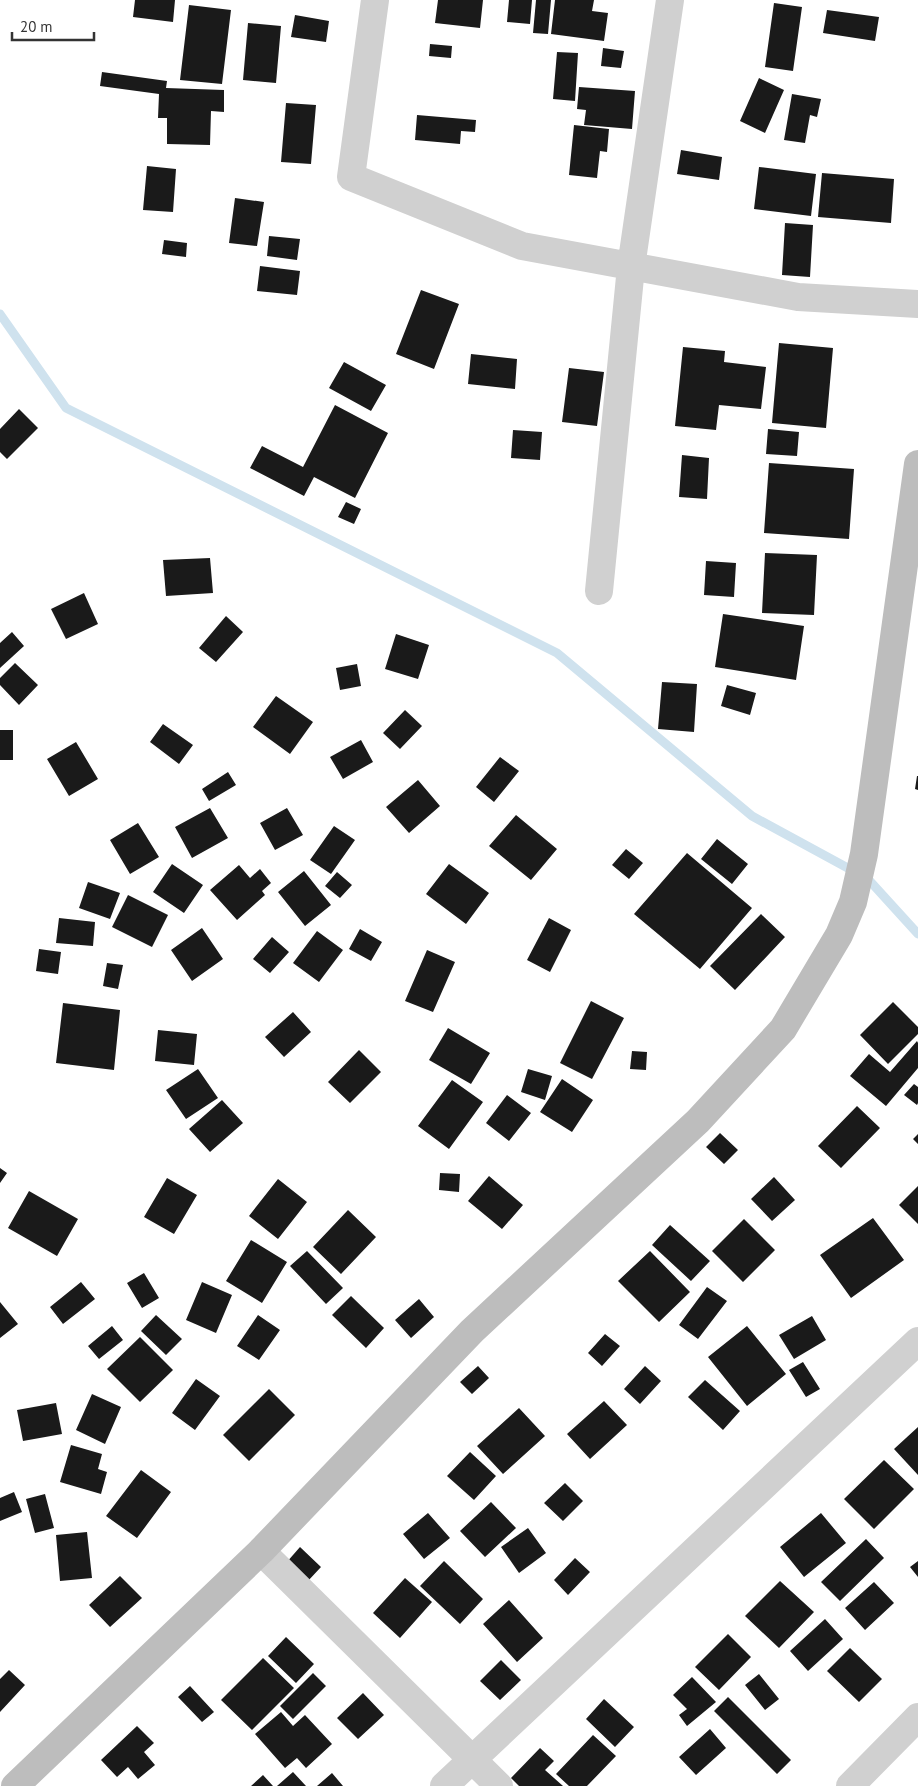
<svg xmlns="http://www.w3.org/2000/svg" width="918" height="1786" viewBox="0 0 918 1786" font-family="'PT Sans',sans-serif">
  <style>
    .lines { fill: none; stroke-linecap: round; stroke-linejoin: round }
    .stream { stroke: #cfe2ee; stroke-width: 9 }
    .building { fill: #1a1a1a }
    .street { stroke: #d0d0d0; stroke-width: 28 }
    .secondary { stroke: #bdbdbd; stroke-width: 28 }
  </style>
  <rect width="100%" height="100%" fill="#fff"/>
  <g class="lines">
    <path class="stream" d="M0 314 66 408 557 653 752 816 868 879 918 934"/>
  </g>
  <path class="building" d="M135 0H175L173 22 133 17Z
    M438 0H483L480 28 435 23Z
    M509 0H532L530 24 507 22Z
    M536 0H551L548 34 533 33Z
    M555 0H594L592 11 608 13 604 41 551 34Z
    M774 3 802 7 793 71 765 67Z
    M189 5 231 10 222 84 180 80Z
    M827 10 879 17 875 41 823 33Z
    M295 15 329 21 326 42 291 37Z
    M248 23 281 26 276 83 243 80Z
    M430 44 452 46 451 58 429 56Z
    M603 48 624 51 621 68 601 66Z
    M557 52 578 53 575 101 553 99Z
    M102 72 167 81 166 88 224 90V112L211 111 210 145 167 144V118H158L159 94 100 86Z
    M759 78 784 90 765 133 740 121Z
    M579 87 635 91 632 129 584 125 586 110 577 109Z
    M792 94 821 99 817 117 810 115 805 143 784 140Z
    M286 103 316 105 311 164 281 162Z
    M417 115 476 120 475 132 461 131 460 144 415 140Z
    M574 125 609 129 607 152 600 151 597 178 569 175Z
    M681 150 722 157 719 180 677 174Z
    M147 166 176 169 173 212 143 210Z
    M759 167 816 174 811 216 754 209Z
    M822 173 894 179 891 223 818 217Z
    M235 198 264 202 257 246 229 243Z
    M785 223 813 225 810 277 782 275Z
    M269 236 300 239 297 260 267 256Z
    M164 240 187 243 186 257 162 254Z
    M260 266 300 271 297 295 257 291Z
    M421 290 459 304 434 369 396 354Z
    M779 343 833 348 826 428 772 423Z
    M683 347 725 351 724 362 766 367 761 409 719 405 716 430 675 426Z
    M471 354 517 359 515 389 468 384Z
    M344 362 386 385 371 411 329 388Z
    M569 368 604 372 597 426 562 422Z
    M335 405 388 433 355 498 314 477 304 496 250 468 262 446 303 467Z
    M19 409 38 428 7 459 0 452V429Z
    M768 429 799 432 797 456 766 454Z
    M513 430 542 432 540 460 511 458Z
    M682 455 709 458 707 499 679 497Z
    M769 463 854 469 849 539 764 533Z
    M346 502 361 509 354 524 338 517Z
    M765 553 817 555 814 615 762 613Z
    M210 558 213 593 166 596 163 560Z
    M706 561 736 563 734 597 704 595Z
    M84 593 98 624 66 639 51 609Z
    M723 614 804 626 796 680 715 667Z
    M226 616 243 632 216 662 199 648Z
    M12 632 24 646 0 668V643Z
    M396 634 429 645 418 679 385 669Z
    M15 663 38 685 19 705 0 685V678Z
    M357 664 361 686 340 690 336 668Z
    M662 682 697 684 694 732 658 729Z
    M727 685 756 693 750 715 721 706Z
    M276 696 313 722 290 754 253 727Z
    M405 710 422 726 400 749 383 733Z
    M163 724 193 745 179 764 150 742Z
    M0 730H13V760H0Z
    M361 740 373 762 343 779 330 757Z
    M76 742 98 779 69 796 47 759Z
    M500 757 519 771 494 802 476 787Z
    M228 772 236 785 209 801 202 789Z
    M917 776H918V790L915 789Z
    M418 780 440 806 409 833 386 807Z
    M210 808 228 838 192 858 175 827Z
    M287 808 303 835 275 850 260 823Z
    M516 815 557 849 531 880 489 846Z
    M138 823 159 857 130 874 110 840Z
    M334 826 355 840 331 874 310 860Z
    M717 839 748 864 732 884 701 859Z
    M626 849 643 863 629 879 612 865Z
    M687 853 752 908 700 969 634 914Z
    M172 864 203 885 184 913 153 892Z
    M449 864 489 893 466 924 426 894Z
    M239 865 250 878 260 869 271 883 262 891 265 895 237 920 210 890Z
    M304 871 331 905 305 926 278 892Z
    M337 872 352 885 340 898 325 886Z
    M88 882 120 893 110 919 79 908Z
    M128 895 168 915 152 947 112 927Z
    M761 914 785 937 735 990 710 966Z
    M59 918 95 922 93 946 56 943Z
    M549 918 571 930 550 972 527 960Z
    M202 928 223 959 192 981 171 950Z
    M360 929 382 942 371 961 349 949Z
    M317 931 343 950 319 982 293 963Z
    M272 937 289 952 270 973 253 959Z
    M39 949 61 952 58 974 36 971Z
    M427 950 455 962 433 1012 405 1001Z
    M107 963 123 965 118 989 103 986Z
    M591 1001 624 1018 592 1079 560 1063Z
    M893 1002 918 1027V1034L888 1064 860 1035Z
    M63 1003 120 1010 114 1070 56 1063Z
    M293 1012 311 1032 284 1057 265 1037Z
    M448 1028 490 1053 471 1084 429 1060Z
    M158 1030 197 1034 194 1065 155 1061Z
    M917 1041 918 1043V1068L886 1106 850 1076 869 1054 890 1072Z
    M359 1050 381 1072 350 1103 328 1082Z
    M632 1051 647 1052 646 1070 630 1069Z
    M198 1069 218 1098 186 1119 166 1090Z
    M528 1069 552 1076 545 1100 521 1092Z
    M562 1079 593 1100 572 1132 540 1112Z
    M452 1080 483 1102 449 1149 418 1126Z
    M914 1084 918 1087V1103L917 1105 904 1095Z
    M507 1095 531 1113 509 1141 486 1123Z
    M222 1100 243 1123 210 1152 189 1129Z
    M857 1106 880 1128 841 1168 818 1146Z
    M720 1133 738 1150 724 1164 706 1147Z
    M918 1134V1144L913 1139Z
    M0 1168 7 1173 0 1183Z
    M440 1173 460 1174 459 1192 439 1190Z
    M489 1176 523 1205 502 1229 468 1201Z
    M774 1177 795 1200 772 1221 751 1199Z
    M167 1178 197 1195 174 1234 144 1217Z
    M278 1179 307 1202 278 1239 249 1216Z
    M918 1186V1224L899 1205Z
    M29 1191 78 1219 57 1256 8 1228Z
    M348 1210 376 1237 341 1274 313 1247Z
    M873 1218 904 1260 851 1298 820 1255Z
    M744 1219 775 1250 743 1282 712 1251Z
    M670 1225 710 1261 691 1281 652 1245Z
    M251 1240 287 1262 262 1303 226 1281Z
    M307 1251 343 1288 326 1304 290 1266Z
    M650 1251 690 1292 659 1322 618 1281Z
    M144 1273 159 1298 142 1308 127 1283Z
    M81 1282 95 1299 63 1324 50 1307Z
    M202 1282 232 1295 216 1333 186 1320Z
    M707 1287 727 1301 698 1339 679 1325Z
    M351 1296 384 1328 366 1348 332 1315Z
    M419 1299 434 1317 411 1338 395 1320Z
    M0 1302 18 1324 0 1338Z
    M156 1315 182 1339 166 1355 141 1331Z
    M258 1315 280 1330 259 1360 237 1346Z
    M812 1316 826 1340 794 1359 779 1335Z
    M112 1326 123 1340 99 1359 88 1346Z
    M747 1326 786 1374 747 1406 708 1357Z
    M605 1334 620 1346 602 1366 588 1353Z
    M140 1337 173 1370 140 1402 107 1369Z
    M803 1362 820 1389 806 1397 789 1370Z
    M478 1366 489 1378 472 1394 460 1382Z
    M645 1366 661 1381 640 1404 624 1389Z
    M196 1379 220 1396 195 1430 172 1413Z
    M705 1380 740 1411 723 1430 688 1397Z
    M269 1389 295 1415 249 1461 223 1435Z
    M92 1394 121 1407 105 1444 76 1430Z
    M604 1401 627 1425 590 1459 567 1434Z
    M56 1403 62 1434 23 1441 17 1410Z
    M519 1408 545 1436 503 1474 477 1446Z
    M918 1427V1475L894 1449Z
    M71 1445 102 1454 98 1469 107 1472 101 1494 60 1482Z
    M470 1452 496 1476 474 1500 447 1476Z
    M884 1460 914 1489 874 1529 844 1499Z
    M141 1470 171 1492 137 1538 106 1516Z
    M565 1483 583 1501 563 1521 544 1503Z
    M14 1492 22 1512 0 1521V1498Z
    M45 1494 54 1528 35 1533 26 1499Z
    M491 1502 516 1528 485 1557 460 1531Z
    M428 1513 450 1538 424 1559 403 1534Z
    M821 1513 846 1543 804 1577 780 1547Z
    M528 1528 546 1553 519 1573 501 1547Z
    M87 1532 92 1578 60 1581 56 1535Z
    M866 1539 884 1558 840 1601 821 1582Z
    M300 1547 321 1567 307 1582 286 1563Z
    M575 1558 590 1572 568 1595 554 1580Z
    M444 1561 483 1599 460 1624 420 1586Z
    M918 1561V1577L910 1567Z
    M120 1576 142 1598 110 1627 89 1605Z
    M405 1578 432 1602 400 1638 373 1613Z
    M780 1581 814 1612 779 1648 745 1616Z
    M874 1582 894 1603 865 1630 845 1608Z
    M509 1600 543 1638 517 1662 483 1624Z
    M825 1619 843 1639 808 1671 790 1651Z
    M728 1634 751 1657 719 1690 695 1667Z
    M286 1637 314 1664 296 1683 268 1656Z
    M850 1648 882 1679 859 1702 827 1671Z
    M263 1658 294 1688 252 1730 221 1700Z
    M501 1660 521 1680 500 1700 480 1681Z
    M9 1670 25 1685 0 1712V1679Z
    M313 1673 326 1686 293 1719 280 1706Z
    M759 1674 779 1699 765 1710 745 1685Z
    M692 1677 716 1702 687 1726 679 1715 687 1709 673 1695Z
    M190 1686 214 1712 202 1722 178 1697Z
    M363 1693 384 1715 358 1739 337 1718Z
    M728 1697 791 1760 777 1774 714 1711Z
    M604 1699 634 1727 615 1747 586 1719Z
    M281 1712 293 1726 305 1715 332 1744 306 1768 297 1758 285 1768 255 1734Z
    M137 1726 154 1743 144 1752 155 1765 138 1779 128 1767 117 1777 101 1760Z
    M710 1729 726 1748 696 1775 679 1757Z
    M593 1735 616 1756 587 1786H569L556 1774Z
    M540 1748 554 1761 545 1770 563 1786H519L511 1778Z
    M293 1772 306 1786H277Z
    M332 1773 343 1786H317Z
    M263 1775 273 1786H251Z"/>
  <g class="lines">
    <path class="street" d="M375 0 351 177 522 246 798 297 918 304
      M599 591 631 267 670 0
      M261 1551 499 1786
      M444 1786 918 1341
      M850 1786 918 1717"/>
    <path class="secondary" d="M15 1786 261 1551 472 1331 698 1121 783 1029 839 935 853 902 864 854 918 464"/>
  </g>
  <path d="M12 32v8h82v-8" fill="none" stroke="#333333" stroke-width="2.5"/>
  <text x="20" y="32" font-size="15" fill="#333333" stroke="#ffffff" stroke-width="4" paint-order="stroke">20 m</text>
</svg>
